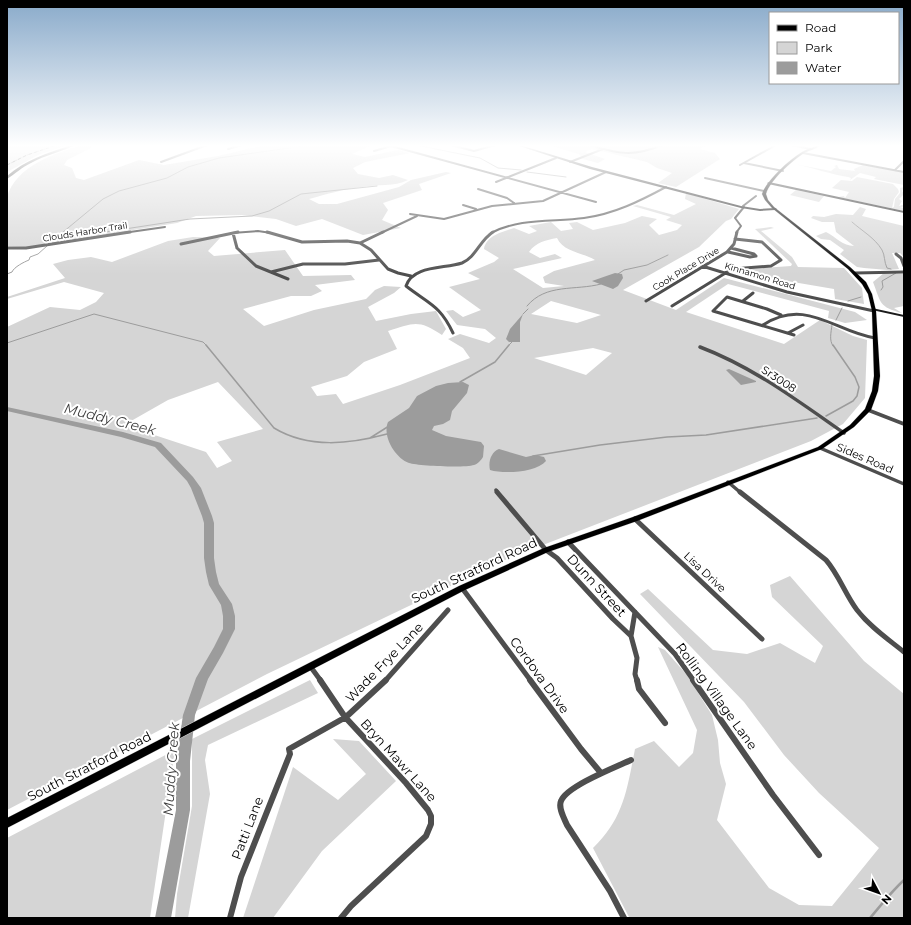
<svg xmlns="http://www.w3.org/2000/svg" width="911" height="925" viewBox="0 0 911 925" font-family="Montserrat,sans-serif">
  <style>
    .green { fill: #d5d5d5; fill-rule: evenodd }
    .water { fill: #9c9c9c }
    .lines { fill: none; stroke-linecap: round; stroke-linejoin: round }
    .stream-far2 { stroke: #9c9c9c; stroke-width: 1 }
    .stream-far1 { stroke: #9c9c9c; stroke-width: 1.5 }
    .stream { stroke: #9c9c9c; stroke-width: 2.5 }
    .river { fill: #9c9c9c; fill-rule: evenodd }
    .primary-casing { stroke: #dbdbdb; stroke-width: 1 }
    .street-far4 { stroke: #4e4e4e; stroke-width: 2 }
    .street-far3 { stroke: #4e4e4e; stroke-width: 3 }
    .street-far2 { stroke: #4e4e4e; stroke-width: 3.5 }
    .street-far1 { stroke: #4e4e4e; stroke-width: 5 }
    .street { stroke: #4e4e4e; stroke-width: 6 }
    .secondary { fill: #1b1b1b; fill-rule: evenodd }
    .primary { fill: #000; fill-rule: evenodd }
    .rail { stroke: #000; stroke-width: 1; stroke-dasharray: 3.5 1 0.5 1; stroke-linecap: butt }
    .labels { text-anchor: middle; stroke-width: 4; stroke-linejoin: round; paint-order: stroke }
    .far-street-label { font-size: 9px; fill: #000; stroke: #fff }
    .street-label { font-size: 11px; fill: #000; stroke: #fff }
    .near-street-label { font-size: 13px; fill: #000; stroke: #fff }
    .near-water-label { font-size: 14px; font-style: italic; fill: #3d3d3d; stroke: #fff }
  </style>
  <rect width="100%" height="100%" fill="#fff"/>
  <path class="green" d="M10 145H67L38 155 7 172V147Z
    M83 145H91V148L67 160 64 165 72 168 76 178 84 180 139 160 164 165 218 156 265 145H372L352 154 365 157 398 150 410 153 365 162 353 168 358 174 379 178 393 175 408 180C394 187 377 184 362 187 344 189 327 194 309 199L319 204H337L399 187 411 180 446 172 451 173 419 184 422 190 383 203 388 210 382 220 401 228 363 235 322 219 296 226 276 219 242 215 196 216 177 223 27 247 7 246C7 235 5 206 7 197 16 166 55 153 83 145Z
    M548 145H708L700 149 715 153 720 159 676 187 658 183 672 173 657 168 647 162 592 149 585 152 605 159 598 163 583 159 579 154Z
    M794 164 831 171 836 167 834 166 837 165 839 169 855 171 854 169 863 165 904 172V185L874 179 876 177 860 173 850 180 851 178 848 177C829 174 814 168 794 164Z
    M857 177 893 184 898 189 899 192 894 199 892 208 894 207 895 199 900 193V188L904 187 902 191 904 194 899 199 902 201 899 206 902 205H904L902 206 904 207H900L904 208V211L838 197 844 196 845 198 849 192 832 188 841 180 852 181Z
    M796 190 824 196 819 202 790 195Z
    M686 193 739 209 731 219 726 221 699 247 623 290 676 310 724 278 855 312 867 320 845 323 828 318 829 311 728 284 686 312 784 344 820 320 853 336 867 340 865 398 843 424 811 441 507 559 267 674 7 810V327L50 307 80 310 96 302 104 293 64 282 7 299V297L65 278 53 264 68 260 91 257 112 262 168 241 193 237 220 238 208 251 214 256 285 250 303 276 351 275 355 280 315 285 322 291 311 296H291L243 309 264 326 314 310 366 299 375 290 384 286 401 287 394 293 368 307 376 321 411 314 436 311 446 329 442 335C418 319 414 323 388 331L397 349 364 362 347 376 311 387 317 396 336 394 343 404 400 385 470 358 463 348 448 339 460 334 489 343 496 338 485 329 457 325 446 311 453 310 463 317 481 310 449 287 480 279 468 273 494 262 499 258 484 249C486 236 502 232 514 228L529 234 537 231 529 226 551 222 561 231 573 229 569 223 577 222 593 230 625 223 642 216 657 219 649 225 659 235 677 230 682 225 666 220 671 217 633 206 637 205 674 215 696 204 685 199ZM557 238C563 252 584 253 595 260L554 271 543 277 545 283 564 286 543 288 513 269 562 258 555 254 540 258 529 252C536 242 546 240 557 238ZM551 301 601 315 577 323 531 314ZM593 348 612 353 586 375 534 358ZM218 382 263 429 217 442 232 461 217 468 206 452 124 425 168 400Z
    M860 207 866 209 862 216 904 226V257L900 253H892L899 269 888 270 864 268 857 267 840 254 844 250 830 240 821 239 816 236 826 232C836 237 843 246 854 246L836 232 834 222H822L811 218 813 216 824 217 836 214 853 215Z
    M771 227 774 228 761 231 792 257 798 267 844 268 862 288 864 304 835 299 834 289 735 272 734 270 791 266 792 264 755 229Z
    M884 273 904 274V306L894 308 902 313C879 307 881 303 873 282Z
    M790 576 864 661 904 694V918H631L629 917 593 848C624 818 627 789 635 749L654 741 679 767 693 753 697 730 658 647 665 650 687 675 712 715 718 740 720 763 726 784 717 820 769 888 799 905 832 906 879 848 819 793 784 755 744 702 640 594 648 589 713 650 747 654 780 643 815 663 823 646 772 597 770 585Z
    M310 680 318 693 208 745 205 760 210 794 188 918H175L177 894 192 806V739Z
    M333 739 359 741 396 781 322 851 273 918H243L293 767 338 800 366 774Z
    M175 750 150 918H7V838Z"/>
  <path class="water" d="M615 273 622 274 623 278 618 286 613 289 592 281Z
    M523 314 520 322V342H509L506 339 510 329Z
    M729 369 756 381V382L741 385 726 370Z
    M463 382 469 385 467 393 452 411 450 420 443 424 434 426 432 430 446 436 481 442 484 446 483 457C481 460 478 464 474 465 465 468 418 466 409 463 395 458 382 436 388 422L409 408 417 396 436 386 448 383Z
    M499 449 526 457 535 455 544 457 546 461C536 473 503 474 490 470 488 462 491 452 499 449Z"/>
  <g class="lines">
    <path class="stream-far2" d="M416 145 480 158 498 168 521 170
      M527 172 566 177
      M852 222C862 231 875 238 882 250 885 255 884 262 887 268L891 269
      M53 240 190 219 252 216 269 211 301 194 377 186
      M51 242 103 199 119 191 167 178 188 167 219 158 310 145
      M7 274 12 272C14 267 24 262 29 260L30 257 38 254 47 246
      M618 274 624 270 647 265 668 255
      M881 290 883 287 882 281 896 273
      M848 301 861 297
      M527 306C546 283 575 291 601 284
      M523 314 528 309
      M836 320 842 308
      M832 325C831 333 829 340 833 346
      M7 343 94 314 203 342 207 346
      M508 346 512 342"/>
    <path class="stream-far1" d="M206 345 274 428C309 449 350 444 387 434
      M460 382 495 362 509 345
      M826 416 853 401 857 396 859 387 855 377 833 345
      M370 438 389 426
      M533 456 600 445 667 437 706 435 817 418"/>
    <path class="stream" d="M870 918C882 904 891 892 904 880"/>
    <path class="river" d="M7 407 123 432 161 443 193 477 201 488 212 516 214 523V558L216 572 219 584 232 604 235 616V629L223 653 208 679 195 715 190 761V810L171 918H155L176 810V761L183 715 196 678 214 647 223 629V616L221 605 209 585 206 572 204 558V523L202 516 191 488 187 481 155 447 121 437 7 411Z"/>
    <defs>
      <path id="primary" d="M817 145H821C816 149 810 150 804 153 792 161 770 180 766 194L768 200 774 207 850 267 866 282 872 294 876 311 880 376 878 391 871 410 854 427 822 449 637 521 548 552 465 590 7 828V818L459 586 544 548 633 517 818 447 850 425 865 409 872 391 874 376 872 311 868 294 862 284 848 269 772 208 765 200 762 194C767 180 789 160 802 152 807 149 812 148 817 145Z"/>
    </defs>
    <use href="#primary" class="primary-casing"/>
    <path class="street-far4" d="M451 145 474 151 495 145
      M590 145C618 154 634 157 662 145
      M791 145 811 149
      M228 149 242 145
      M374 151 391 146 596 202
      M803 153 904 172
      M161 162 207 145
      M570 162 603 149
      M744 163 783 171
      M740 165 776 145
      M895 170 904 161
      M705 178 764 191
      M496 182 556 158
      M478 189 507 198 514 203
      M463 205 476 209
      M743 206 756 196
      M410 214 444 219 492 206 543 201 606 172
      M123 233 165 227
      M232 233 258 231 271 233
      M381 233 417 216
      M491 233C519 218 553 222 584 218 614 214 640 201 666 187
      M736 233 741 226 735 218 744 207"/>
    <path class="street-far3" d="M267 232 302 242 347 241 360 243 371 250 388 269 398 273 411 276
      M233 233 237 248 256 266 288 279
      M360 243 383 232
      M181 244 238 232
      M7 248H26L130 232
      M728 252 750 257 756 256 754 254 731 248
      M896 254 901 258 904 266
      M702 266 787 292 874 311
      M271 272 303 264H345L379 260
      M855 273 904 272
      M646 301 727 252 734 244 737 232
      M743 301 753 293
      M672 306 732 269 771 266 781 260 762 242 735 239
      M781 315 767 309 727 297 713 311 794 335
      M763 325C806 297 835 332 875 338
      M453 333C440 305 429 304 406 286 413 265 444 269 462 263 476 257 480 240 493 232
      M788 333 803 325"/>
    <path class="street-far2" d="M700 347C753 367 798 401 844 433
      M868 410 904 424
      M820 448 904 484
      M728 482 741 493
      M496 490 498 493"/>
    <path class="street-far1" d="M497 492 546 550 557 558 613 619 631 636
      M740 492 826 560C839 575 845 594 857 610 870 627 888 639 904 652
      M635 519 762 639
      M568 542 675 654 694 681
      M462 588 531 681
      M635 612 631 636 637 658 635 674 637 681
      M310 666 321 681
      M385 681 448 610"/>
    <path class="street" d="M320 680 345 717 406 783 428 810 431 816V824L426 836 351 906 341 918
      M530 680 581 749 601 773
      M637 680 639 689 665 723
      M693 680 773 795 819 855
      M230 918 241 877 290 754 289 749 346 717 386 680
      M624 918 610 891 567 825C564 818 558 808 561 801 567 786 616 767 631 760"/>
    <path class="secondary" d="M71 145H75C61 152 45 155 31 163 22 167 15 174 7 179V176C25 160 48 153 71 145Z
      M516 145H520L592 167 741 206 760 209 775 208 777 209 775 210 760 211 741 208 590 169Z
      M769 182 904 211V213L768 184 767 183Z
      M872 308 904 315V317L872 310Z"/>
    <use href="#primary" class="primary"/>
    <path class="rail" d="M7 165 27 155 57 145"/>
  </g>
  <linearGradient id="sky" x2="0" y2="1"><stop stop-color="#89aaca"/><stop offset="0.53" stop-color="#fff"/><stop offset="1" stop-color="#fff" stop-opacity="0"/></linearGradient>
  <rect width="911" height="275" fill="url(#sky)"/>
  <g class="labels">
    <g class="far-street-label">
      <text transform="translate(85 232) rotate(-9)" y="3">Clouds Harbor Trail</text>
      <text transform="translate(686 269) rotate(-31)" y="3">Cook Place Drive</text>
      <text transform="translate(760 276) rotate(17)" y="3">Kinnamon Road</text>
    </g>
    <g class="street-label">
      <text transform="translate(779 379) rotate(33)" y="4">Sr3008</text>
      <text transform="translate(865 458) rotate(23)" y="4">Sides Road</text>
      <text transform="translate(705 572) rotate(43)" y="4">Lisa Drive</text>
    </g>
    <g class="near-street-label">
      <text transform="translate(474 570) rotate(-25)" y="5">South Stratford Road</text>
      <text transform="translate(597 585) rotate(47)" y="5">Dunn Street</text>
      <text transform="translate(384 662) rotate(-46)" y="5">Wade Frye Lane</text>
      <text transform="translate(540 675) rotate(54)" y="5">Cordova Drive</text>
      <text transform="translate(717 696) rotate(54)" y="5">Rolling Village Lane</text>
      <text transform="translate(399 760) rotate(48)" y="5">Bryn Mawr Lane</text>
      <text transform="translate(89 766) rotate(-27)" y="5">South Stratford Road</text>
      <text transform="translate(247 828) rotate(-69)" y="5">Patti Lane</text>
    </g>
    <g class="near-water-label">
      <text transform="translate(110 419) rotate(14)" y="5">Muddy Creek</text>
      <text transform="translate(171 769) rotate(-86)" y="5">Muddy Creek</text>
    </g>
  </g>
  <rect width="911" height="925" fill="none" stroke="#000000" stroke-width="16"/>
  <rect x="769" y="12" width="130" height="72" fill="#ffffff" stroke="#999999"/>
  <rect x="777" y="25" width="20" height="6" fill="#000000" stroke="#999999"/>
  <text x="805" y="32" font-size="12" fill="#000000">Road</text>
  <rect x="777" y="42" width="20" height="12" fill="#d5d5d5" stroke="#999999"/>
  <text x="805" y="52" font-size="12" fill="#000000">Park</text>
  <rect x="777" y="62" width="20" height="12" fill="#9c9c9c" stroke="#999999"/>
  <text x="805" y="72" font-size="12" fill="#000000">Water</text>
  <g transform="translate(879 893) rotate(131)" stroke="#ffffff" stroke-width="3" paint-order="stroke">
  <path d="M0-3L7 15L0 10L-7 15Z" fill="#000000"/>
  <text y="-6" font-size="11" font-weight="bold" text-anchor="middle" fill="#000000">N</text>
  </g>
</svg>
